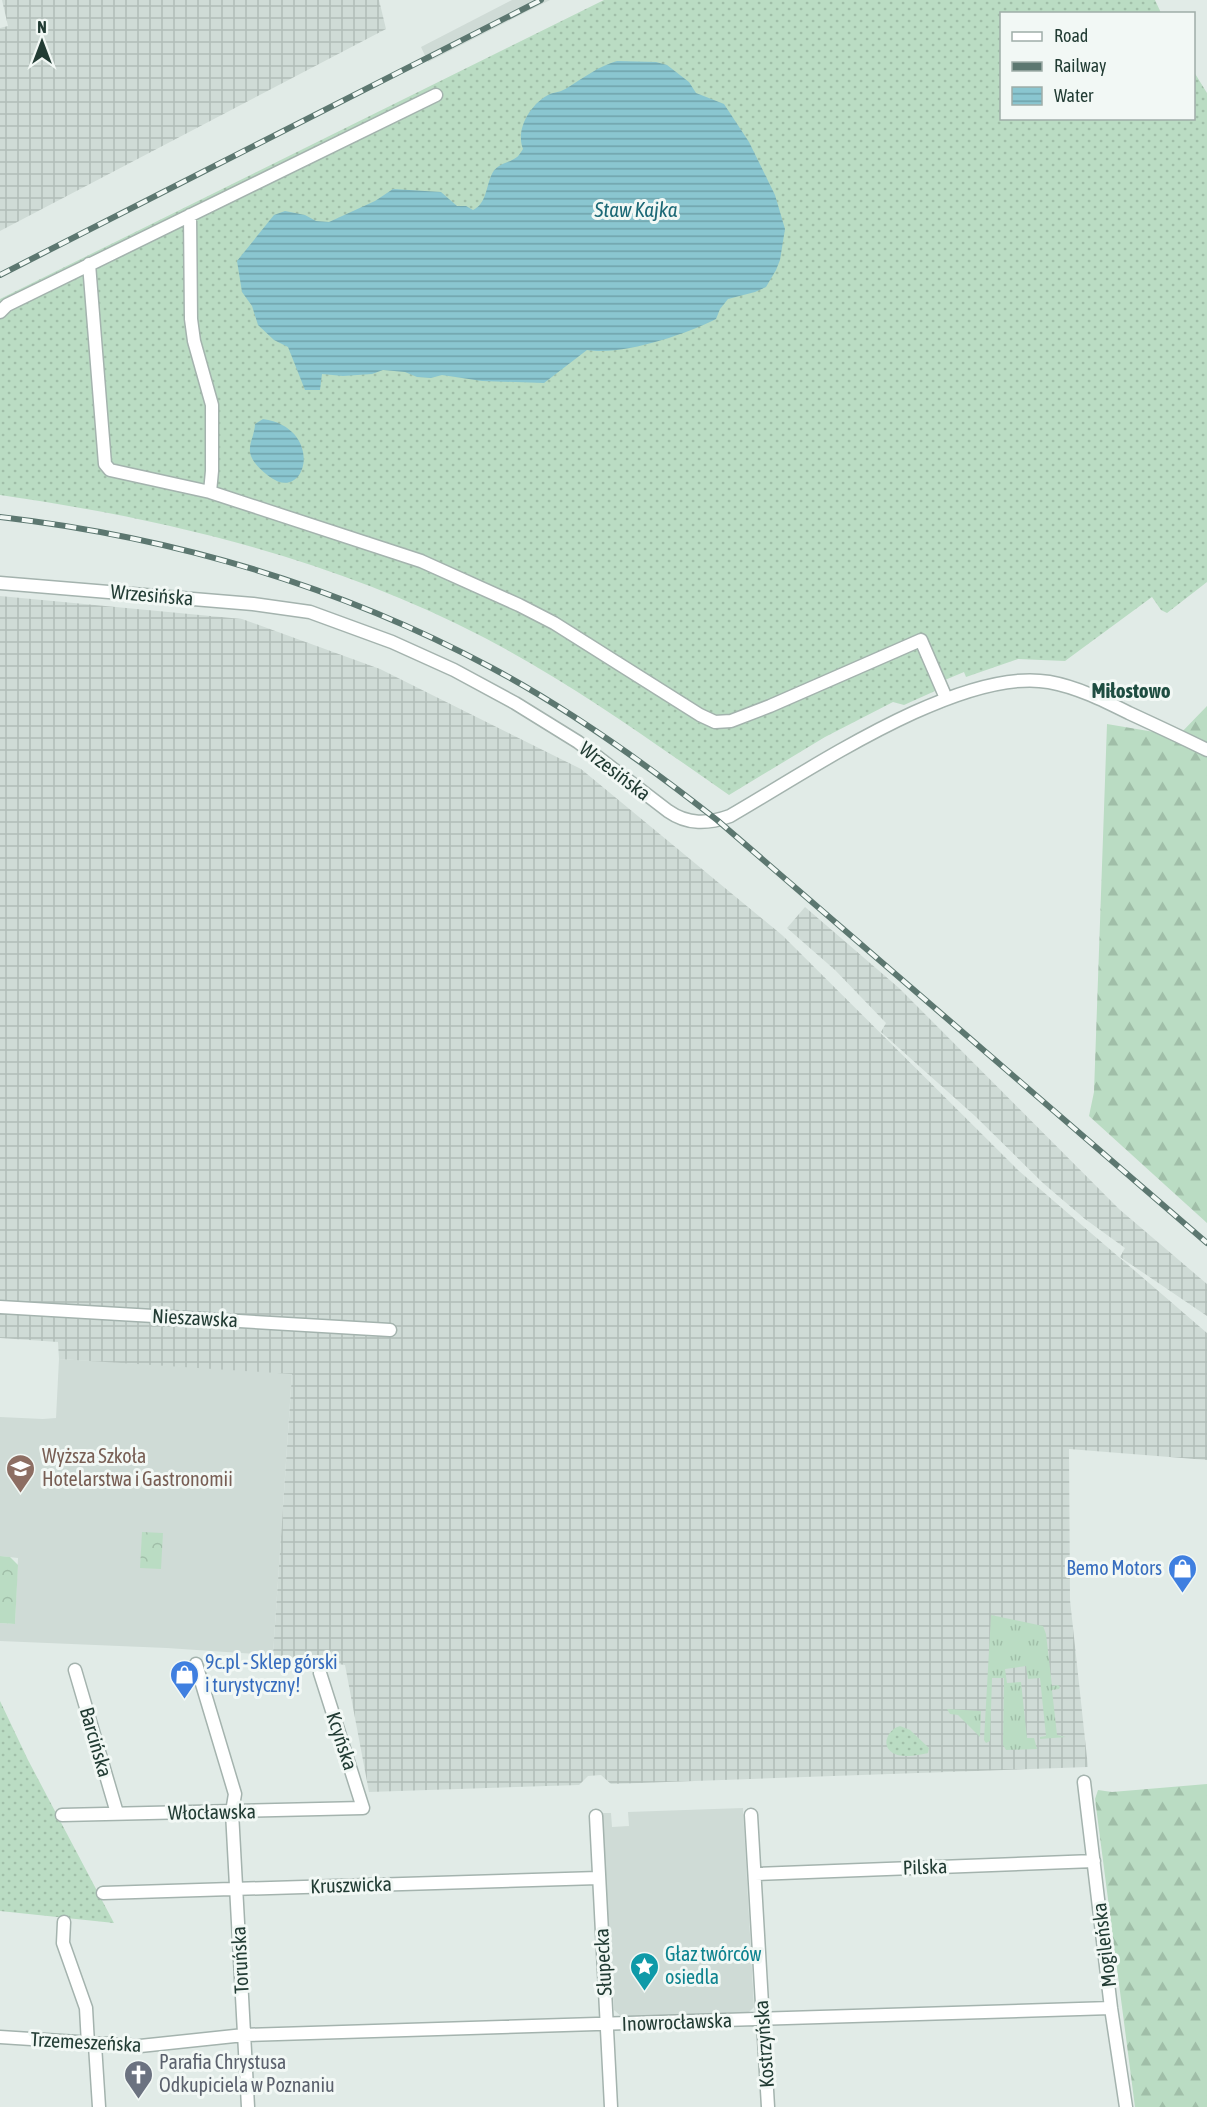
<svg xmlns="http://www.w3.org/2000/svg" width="1207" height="2107" viewBox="0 0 1207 2107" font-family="'Asap Condensed',sans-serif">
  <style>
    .built { fill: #cfdbd6 }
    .industrial { fill: url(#industrial-grid) }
    .grass { fill: url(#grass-tufts) }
    .forest { fill: url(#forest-firs) }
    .park { fill: url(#park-crowns) }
    .garden { fill: url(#garden-dots) }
    .water { fill: url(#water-rules) }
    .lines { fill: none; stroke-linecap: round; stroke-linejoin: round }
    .minor-casing { stroke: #a4b3ae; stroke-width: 15 }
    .minor { stroke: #fff; stroke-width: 12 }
    .rail-casing { stroke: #5c7770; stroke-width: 6 }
    .rail { stroke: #f2f8f5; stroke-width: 4; stroke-dasharray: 11; stroke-linecap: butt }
    .labels { text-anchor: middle; stroke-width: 6; stroke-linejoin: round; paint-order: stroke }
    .street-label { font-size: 20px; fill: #223c34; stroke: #f2f8f5 }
    .education-label { font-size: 20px; fill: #785e54; stroke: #f2f8f5; text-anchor: start }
    .shop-label { font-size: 20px; fill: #366cbe; stroke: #f2f8f5; text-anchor: end }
    .culture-label { font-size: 20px; fill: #0d838f; stroke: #f2f8f5; text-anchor: start }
    .worship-label { font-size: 20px; fill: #5b616d; stroke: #f2f8f5; text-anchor: start }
    .water-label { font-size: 21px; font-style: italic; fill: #1d6976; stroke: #f2f8f5 }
    .neighbourhood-label { font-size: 21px; font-weight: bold; fill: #1e4d41; stroke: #f2f8f5 }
  </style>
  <defs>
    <pattern id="industrial-grid" width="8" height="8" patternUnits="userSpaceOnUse" patternTransform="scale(1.5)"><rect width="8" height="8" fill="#cfdbd6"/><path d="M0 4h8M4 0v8" fill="none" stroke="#b1bdb8"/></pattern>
    <pattern id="grass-tufts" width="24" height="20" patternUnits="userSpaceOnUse" patternTransform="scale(1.5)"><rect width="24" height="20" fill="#badcc3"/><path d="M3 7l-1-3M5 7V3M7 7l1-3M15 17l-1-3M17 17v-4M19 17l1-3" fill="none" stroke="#a0bea8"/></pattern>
    <pattern id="forest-firs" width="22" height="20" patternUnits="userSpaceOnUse" patternTransform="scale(1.5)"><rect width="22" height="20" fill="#badcc3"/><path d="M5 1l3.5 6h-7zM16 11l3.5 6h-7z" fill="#a0bea8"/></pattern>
    <pattern id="park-crowns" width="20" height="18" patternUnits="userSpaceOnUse" patternTransform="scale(1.5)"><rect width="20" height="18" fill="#badcc3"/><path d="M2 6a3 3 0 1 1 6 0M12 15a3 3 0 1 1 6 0" fill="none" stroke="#a0bea8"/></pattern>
    <pattern id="garden-dots" width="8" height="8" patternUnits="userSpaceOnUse" patternTransform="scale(1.5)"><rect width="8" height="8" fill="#badcc3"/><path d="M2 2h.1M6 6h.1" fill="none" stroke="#a0bea8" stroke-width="1.8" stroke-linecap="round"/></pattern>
    <pattern id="water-rules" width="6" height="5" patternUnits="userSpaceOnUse" patternTransform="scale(1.5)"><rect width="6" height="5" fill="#8ac6d0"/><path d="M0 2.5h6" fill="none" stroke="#70a2aa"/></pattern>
  </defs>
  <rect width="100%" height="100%" fill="#e1ebe7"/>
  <path class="built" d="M512 0H550L428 62 421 47Z
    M59 1359 292 1373 273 1655 167 1648 0 1641V1623L15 1624 18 1558 0 1556V1417L43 1419 56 1418Z
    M743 1808 754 2007 747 2014 622 2017 614 2010 601 1813H611L612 1827 629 1826 628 1812Z"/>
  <path class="industrial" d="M2 0H379L386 29 0 231V28L8 26Z
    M0 596 242 619 380 669 581 769 782 935 1019 1171 1207 1333V1460L1069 1449 1070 1600 1088 1767 611 1784 601 1775 588 1776 579 1785 369 1792 345 1665 273 1655 292 1374 59 1359 58 1342 0 1338Z
    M805 907 899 988 1119 1209 1207 1284V1316L1120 1257 1125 1248 1085 1219 1043 1183 975 1116 881 1032 886 1023 835 970 787 928Z"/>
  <path class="grass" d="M991 1615 1043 1626 1046 1634 1052 1686 1058 1685 1060 1687 1059 1689 1052 1690 1057 1735 1066 1737 1040 1739V1737L1046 1736 1040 1678 1028 1679 1026 1666 1005 1669 1007 1683 1021 1682 1027 1738H1034L1037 1749 1006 1750 1003 1745 1004 1678H992L990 1741 986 1743 984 1740Z
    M947 1709 981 1711 980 1737 958 1715 950 1714Z"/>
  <path class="forest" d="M1207 706V1223L1089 1116 1094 1092 1107 724 1178 736Z
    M1207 1784V2107H1135L1095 1799 1098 1790 1112 1792Z"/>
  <path class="park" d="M142 1532 163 1533 161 1569 140 1568Z
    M0 1556 10 1557 18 1565 15 1624 0 1623Z"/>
  <path class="garden" d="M604 0H1155L1161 13 1002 14V118H1194V72L1207 93V582L1167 613 1161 610 1152 597 1065 661 1018 659 966 677 964 672 933 685 935 691 904 705 893 702 825 737 729 795C650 740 571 683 485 638 334 559 167 519 0 495V299Z
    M0 1701 28 1760 114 1923 0 1911Z
    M900 1726 910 1730 929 1748 928 1753C920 1755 903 1758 895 1754 879 1747 888 1729 900 1726Z"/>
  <path class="water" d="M617 61 656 62 667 65 689 82 696 93 724 104 749 142 775 195 785 229 780 260 776 270 766 287 755 292 728 299 720 309 716 319C684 335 622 356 587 350L544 383 482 381 442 375 431 378 417 377 405 372 383 370 372 374 343 376 322 374 320 390H305L288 347 274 340 258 325 252 306 242 292 237 261 274 215 285 211 305 215 316 221 329 222 375 201 393 189 441 192 457 206H466L473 210C486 204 486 188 491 176 496 163 508 164 517 157 518 157 523 149 523 149 515 129 531 103 550 94 556 92 561 92 567 88 583 78 599 66 617 61Z
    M263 419C325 428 307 504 270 477 263 472 254 464 251 456 247 446 255 435 255 424Z"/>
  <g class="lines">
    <defs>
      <path id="minor" d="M190 215 191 319 194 341 212 405V471L210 492
        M89 264 105 464 110 470 210 492 421 561 519 605 554 623 700 715 715 722 731 721 770 706 921 640 946 698
        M0 312 7 305 436 95
        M0 583 253 604 310 612 392 642 454 670 515 703 578 742 668 811C688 825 708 824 730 816 807 772 960 666 1049 682 1077 687 1103 700 1129 713 1155 725 1181 737 1207 750
        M0 1307 390 1330
        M196 1664 235 1794 232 1812 248 2107
        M75 1670 117 1813
        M1084 1782 1111 2008 1126 2107
        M62 1815 363 1808 320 1673
        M751 1815 768 2107
        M596 1816 611 2107
        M755 1874 1094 1861
        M103 1893 598 1878
        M64 1922 63 1943 86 2008 88 2044
        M0 2037 140 2046 244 2035 1111 2008
        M95 2045 99 2107"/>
    </defs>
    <use href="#minor" class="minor-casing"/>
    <use href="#minor" class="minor"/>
    <defs>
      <path id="rail" d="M0 275 541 0
        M0 517C172 537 339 586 492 668 572 711 646 764 717 820L1207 1243"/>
    </defs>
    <use href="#rail" class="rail-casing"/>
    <use href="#rail" class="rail"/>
  </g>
  <defs>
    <symbol id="university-pin" viewBox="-11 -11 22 30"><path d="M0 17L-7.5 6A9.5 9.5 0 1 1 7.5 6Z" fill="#8d6e63" stroke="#f2f8f5"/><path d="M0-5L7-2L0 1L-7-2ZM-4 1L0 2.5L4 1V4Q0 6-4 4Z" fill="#fff"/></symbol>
    <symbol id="shop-pin" viewBox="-11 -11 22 30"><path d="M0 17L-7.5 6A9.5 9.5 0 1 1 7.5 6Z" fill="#3f7fe0" stroke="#f2f8f5"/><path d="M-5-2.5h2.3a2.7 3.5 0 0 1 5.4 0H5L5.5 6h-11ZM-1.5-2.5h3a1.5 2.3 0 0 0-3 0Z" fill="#fff"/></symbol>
    <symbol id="sight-pin" viewBox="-11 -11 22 30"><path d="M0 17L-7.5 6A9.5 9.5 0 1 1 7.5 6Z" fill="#0f9aa8" stroke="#f2f8f5"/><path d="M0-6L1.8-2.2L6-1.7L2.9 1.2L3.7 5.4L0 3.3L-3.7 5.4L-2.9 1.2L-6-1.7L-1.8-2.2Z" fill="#fff"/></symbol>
    <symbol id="church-pin" viewBox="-11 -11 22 30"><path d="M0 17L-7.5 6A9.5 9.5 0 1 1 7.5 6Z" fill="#6b7280" stroke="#f2f8f5"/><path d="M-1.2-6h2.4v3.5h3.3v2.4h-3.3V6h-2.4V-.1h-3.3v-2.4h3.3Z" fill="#fff"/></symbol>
  </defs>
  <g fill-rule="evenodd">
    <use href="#university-pin" x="4" y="1452" width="33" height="45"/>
    <use href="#shop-pin" x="1166" y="1552" width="33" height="45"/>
    <use href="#shop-pin" x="168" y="1658" width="33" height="45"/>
    <use href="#sight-pin" x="628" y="1950" width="33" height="45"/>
    <use href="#church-pin" x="122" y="2058" width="33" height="45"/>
  </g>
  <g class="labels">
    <g class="street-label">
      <text transform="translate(152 595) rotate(5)" y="7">Wrzesińska</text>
      <text transform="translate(615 771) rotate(37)" y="7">Wrzesińska</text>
      <text transform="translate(195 1318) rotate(3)" y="7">Nieszawska</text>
      <text transform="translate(342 1741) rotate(72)" y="7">Kcyńska</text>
      <text transform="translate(96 1742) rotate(74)" y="7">Barcińska</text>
      <text transform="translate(212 1812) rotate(-1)" y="7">Włocławska</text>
      <text transform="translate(925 1867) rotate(-2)" y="7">Pilska</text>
      <text transform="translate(351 1885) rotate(-2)" y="7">Kruszwicka</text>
      <text transform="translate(1104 1945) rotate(-97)" y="7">Mogileńska</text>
      <text transform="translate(240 1960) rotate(-93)" y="7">Toruńska</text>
      <text transform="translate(603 1962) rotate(-93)" y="7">Słupecka</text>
      <text transform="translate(677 2022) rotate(-2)" y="7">Inowrocławska</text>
      <text transform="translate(86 2042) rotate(3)" y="7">Trzemeszeńska</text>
      <text transform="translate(764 2044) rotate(-94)" y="7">Kostrzyńska</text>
    </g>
    <g class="education-label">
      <text x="42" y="1463">Wyższa Szkoła<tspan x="42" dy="23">Hotelarstwa i Gastronomii</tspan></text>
    </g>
    <g class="shop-label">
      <text x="1162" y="1575">Bemo Motors</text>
      <text x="205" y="1669" text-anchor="start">9c.pl - Sklep górski<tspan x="205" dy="23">i turystyczny!</tspan></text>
    </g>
    <g class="culture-label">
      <text x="665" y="1961">Głaz twórców<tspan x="665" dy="23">osiedla</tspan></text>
    </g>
    <g class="worship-label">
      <text x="159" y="2069">Parafia Chrystusa<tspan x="159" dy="23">Odkupiciela w Poznaniu</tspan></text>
    </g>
    <g class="water-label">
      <text x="636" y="217">Staw Kajka</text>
    </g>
    <g class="neighbourhood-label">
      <text x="1131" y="698">Miłostowo</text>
    </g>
  </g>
  <rect x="1000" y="12" width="195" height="108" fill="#f2f8f5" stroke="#9fada8" stroke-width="1.5"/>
  <rect x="1012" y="32" width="30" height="9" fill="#ffffff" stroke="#9fada8" stroke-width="1.5"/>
  <text x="1054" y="42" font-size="18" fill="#223c34">Road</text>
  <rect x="1012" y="62" width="30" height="9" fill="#5c7770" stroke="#9fada8" stroke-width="1.5"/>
  <text x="1054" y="72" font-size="18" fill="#223c34">Railway</text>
  <rect x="1012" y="87" width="30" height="18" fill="url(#water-rules)" stroke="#9fada8" stroke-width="1.5"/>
  <text x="1054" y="102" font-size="18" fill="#223c34">Water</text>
  <g transform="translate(42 42)" stroke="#f2f8f5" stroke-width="4.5" paint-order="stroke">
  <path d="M0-4.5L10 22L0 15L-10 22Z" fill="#223c34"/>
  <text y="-9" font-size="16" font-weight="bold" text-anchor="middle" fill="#223c34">N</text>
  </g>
</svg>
